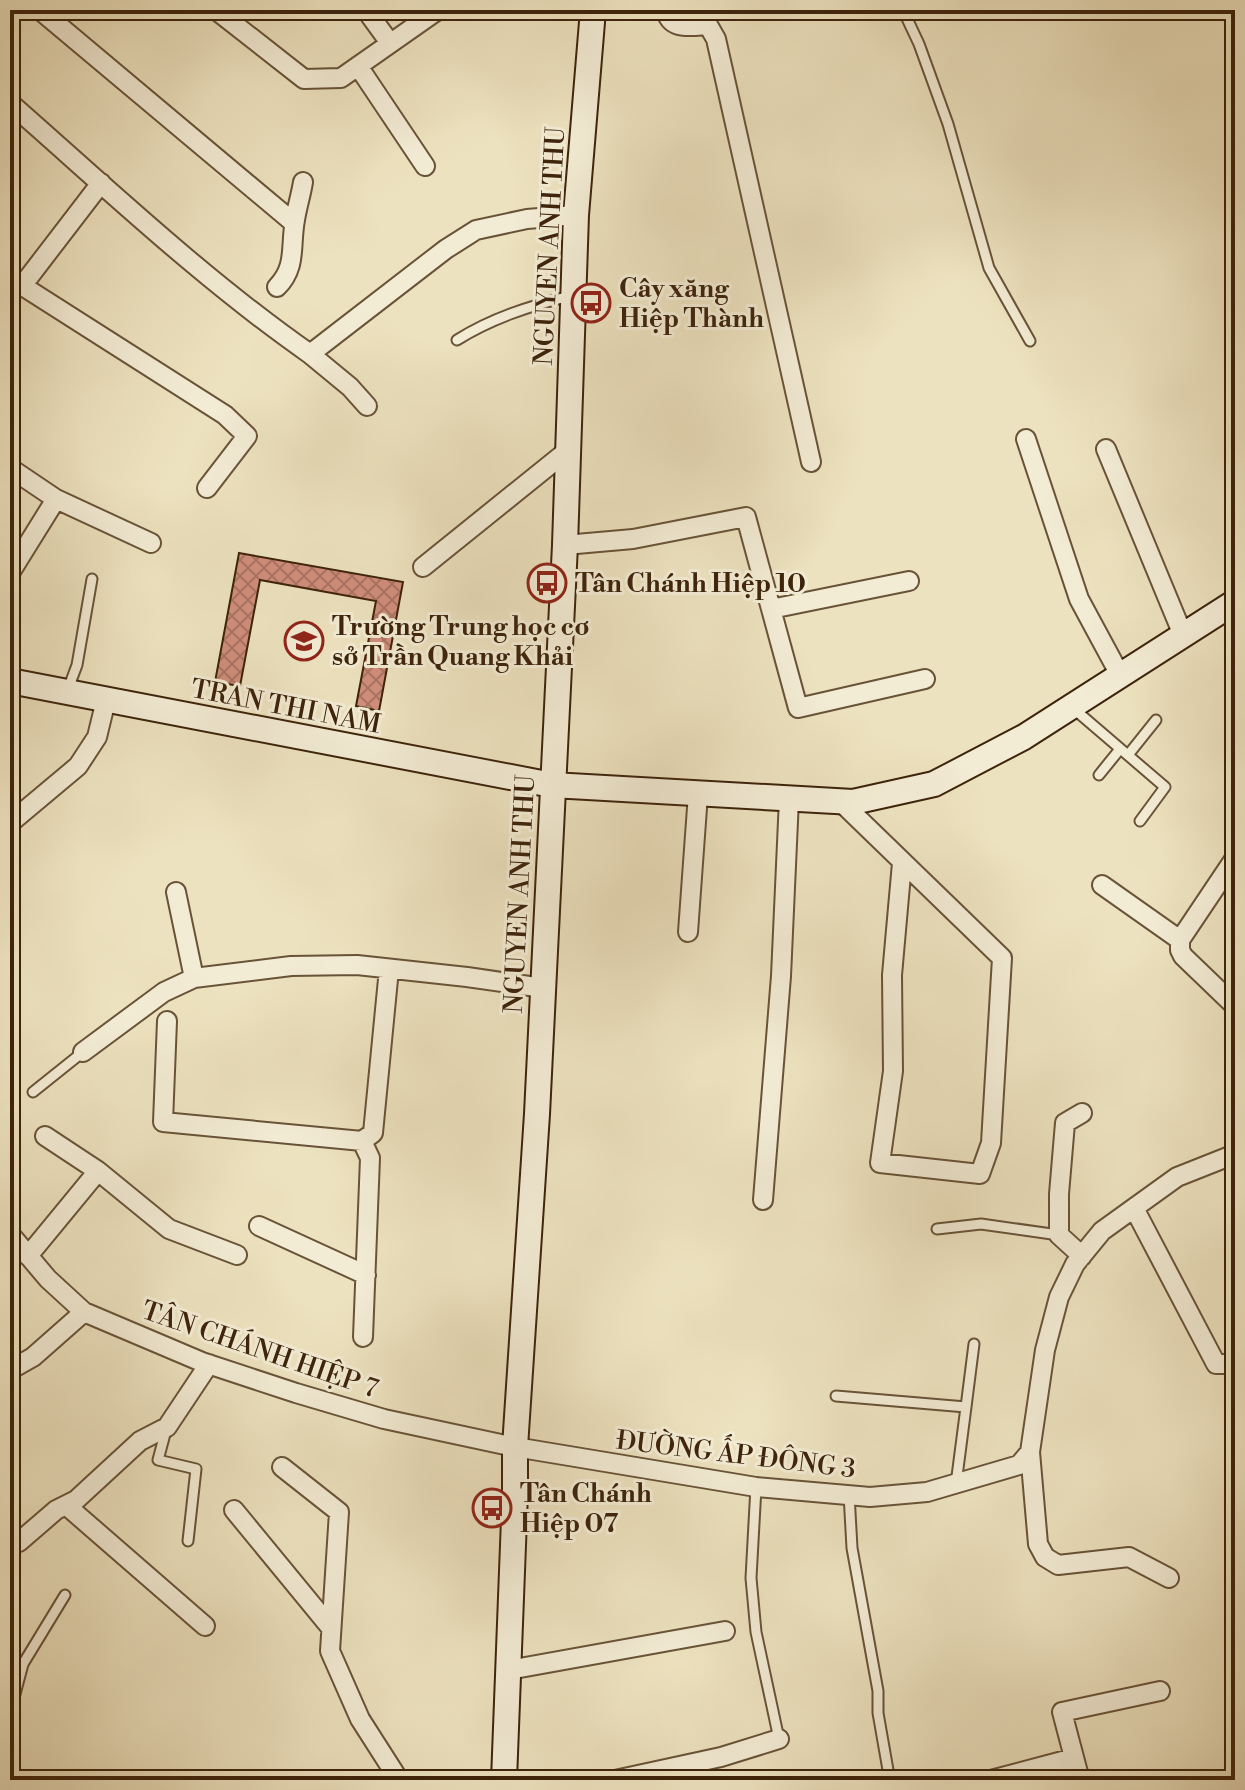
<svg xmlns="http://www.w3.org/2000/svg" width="1245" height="1790" viewBox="0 0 1245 1790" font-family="'Libre Bodoni',serif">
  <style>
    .building { fill: url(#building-cross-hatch); stroke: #3d230b; stroke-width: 2 }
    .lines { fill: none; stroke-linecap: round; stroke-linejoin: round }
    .lane-casing { stroke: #695338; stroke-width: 13 }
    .street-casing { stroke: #695338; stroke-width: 22 }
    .secondary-casing { stroke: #3d230b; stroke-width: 28 }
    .lane { stroke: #f3ecd5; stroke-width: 9 }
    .street { stroke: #f3ecd5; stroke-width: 18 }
    .secondary { stroke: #f3ecd5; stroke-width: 24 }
    .labels { text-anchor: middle; stroke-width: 6; stroke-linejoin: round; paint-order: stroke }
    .street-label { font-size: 26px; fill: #3d230b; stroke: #f3ecd5 }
    .poi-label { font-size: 26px; font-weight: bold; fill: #3d230b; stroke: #f3ecd5; text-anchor: start }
  </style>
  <defs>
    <pattern id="building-cross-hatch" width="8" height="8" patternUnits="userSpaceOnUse" patternTransform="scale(2)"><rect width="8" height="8" fill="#d08e7b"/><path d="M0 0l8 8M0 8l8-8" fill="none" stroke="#aa7463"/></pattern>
  </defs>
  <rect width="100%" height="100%" fill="#ede2bf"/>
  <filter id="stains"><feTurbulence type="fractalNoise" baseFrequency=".0025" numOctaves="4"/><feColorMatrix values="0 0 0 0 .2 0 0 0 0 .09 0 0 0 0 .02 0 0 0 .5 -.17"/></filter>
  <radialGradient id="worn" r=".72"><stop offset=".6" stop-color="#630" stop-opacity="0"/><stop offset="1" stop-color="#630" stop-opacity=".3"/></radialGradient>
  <path class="building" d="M239 553 403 582 379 711 356 706 376 601 260 580 240 686 215 682Z"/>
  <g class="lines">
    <defs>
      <path id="lane" d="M903 10 919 44 948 124 989 268 1030 341
        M457 340C492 318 530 306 570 296
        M68 689 77 665 92 579
        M1074 709 1165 787 1140 821
        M1128 755 1156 720
        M1099 775 1120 749
        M33 1092 83 1052
        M937 1229 981 1224 1059 1235
        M836 1396 966 1407 956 1484
        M966 1407 974 1344
        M166 1430 158 1460 196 1469 188 1541
        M756 1487 751 1578 756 1632 779 1739
        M849 1494 852 1548 878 1691V1713L888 1770
        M10 1658 23 1664
        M10 1713 23 1664 65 1595"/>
      <path id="street" d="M40 10 294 223
        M216 10 304 79 341 78 438 10
        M366 10 390 43
        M666 10C670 31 691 26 708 25L716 39 811 462
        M358 66 425 166
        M10 103C108 189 204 280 310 354L446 249 476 230 527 219 576 215
        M10 278 225 415 247 436 207 488
        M22 286 101 183
        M277 287C297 267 290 246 295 220 297 207 301 195 303 182
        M310 354 350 387 367 406
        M1026 439 1079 599 1120 675
        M1106 449 1183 635
        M10 468 56 499 10 573
        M56 499 151 543
        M565 545 633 539 746 517 798 708 925 679
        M423 567 567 451
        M771 609 909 581
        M841 802 1002 958 991 1143 980 1174 880 1163 893 1071 892 975 902 863
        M10 823 78 766 97 737 106 700
        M1102 885 1180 940 1235 858
        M176 892 194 978
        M688 932 698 794
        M1180 940V950L1183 956 1235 1006
        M167 1021 163 1122 362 1141 373 1133 389 969
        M83 1052 164 992 194 978 291 966 357 965 467 977 543 988
        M1082 1113 1065 1123 1059 1194V1235L1082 1256
        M45 1136 98 1171
        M362 1141 370 1158 363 1337
        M763 1200 781 976 789 799
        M1134 1208 1216 1364H1235
        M259 1226 366 1275
        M10 1234 48 1279 84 1312
        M28 1256 98 1171 169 1229 237 1255
        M10 1370 33 1357 84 1312 202 1362 296 1393 384 1419 515 1447 756 1487 870 1497 927 1492 1019 1465 1030 1452 1045 1350 1059 1297 1075 1264 1102 1231 1177 1177 1235 1154
        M1030 1452 1038 1544 1045 1557 1058 1565 1129 1557 1169 1578
        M282 1467 339 1512 330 1651 360 1719 399 1780
        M67 1506 205 1626
        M234 1510 331 1628
        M10 1537 19 1542 56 1510 76 1500 140 1441 167 1427 209 1364
        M509 1670 725 1631
        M615 1780 721 1757 779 1739
        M991 1780 1074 1758
        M1080 1780 1062 1712 1160 1691"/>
      <path id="secondary" d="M10 681 552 785 853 802 934 784 1024 737 1235 602
        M504 1780 515 1493V1447L537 1114 565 545 576 215 593 10"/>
    </defs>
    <use href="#lane" class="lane-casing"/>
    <use href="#street" class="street-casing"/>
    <use href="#secondary" class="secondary-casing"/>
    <use href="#lane" class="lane"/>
    <use href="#street" class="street"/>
    <use href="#secondary" class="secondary"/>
  </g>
  <defs>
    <symbol id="bus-ring" viewBox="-11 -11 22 22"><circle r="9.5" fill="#f3ecd5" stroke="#8f2418" stroke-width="1.5"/><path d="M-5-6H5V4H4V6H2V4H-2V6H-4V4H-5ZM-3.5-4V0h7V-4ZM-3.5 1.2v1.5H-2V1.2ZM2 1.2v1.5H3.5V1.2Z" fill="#8f2418"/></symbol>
    <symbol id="school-ring" viewBox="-11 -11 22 22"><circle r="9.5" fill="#f3ecd5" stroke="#8f2418" stroke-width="1.5"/><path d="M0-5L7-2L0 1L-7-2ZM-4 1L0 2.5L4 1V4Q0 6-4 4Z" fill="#8f2418"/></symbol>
  </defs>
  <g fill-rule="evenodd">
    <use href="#bus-ring" x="569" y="281" width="44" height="44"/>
    <use href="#bus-ring" x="525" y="561" width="44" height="44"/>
    <use href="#school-ring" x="282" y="619" width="44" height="44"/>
    <use href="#bus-ring" x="470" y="1486" width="44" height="44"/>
  </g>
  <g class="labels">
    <g class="street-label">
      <text transform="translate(549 246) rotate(-87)" y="9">NGUYEN ANH THU</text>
      <text transform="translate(286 706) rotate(11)" y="9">TRAN THI NAM</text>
      <text transform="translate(519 894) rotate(-87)" y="9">NGUYEN ANH THU</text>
      <text transform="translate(260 1349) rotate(19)" y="9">TÂN CHÁNH HIỆP 7</text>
      <text transform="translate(736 1454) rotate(7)" y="9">ĐƯỜNG ẤP ĐÔNG 3</text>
    </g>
    <g class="poi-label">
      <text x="619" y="297">Cây xăng<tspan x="619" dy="30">Hiệp Thành</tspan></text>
      <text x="575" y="592">Tân Chánh Hiệp 10</text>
      <text x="332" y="635">Trường Trung học cơ<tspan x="332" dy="30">sở Trần Quang Khải</tspan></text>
      <text x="520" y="1502">Tân Chánh<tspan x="520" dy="30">Hiệp 07</tspan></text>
    </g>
  </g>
  <rect width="1245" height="1790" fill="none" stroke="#ede2bf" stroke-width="40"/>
  <rect x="12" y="12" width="1221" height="1766" fill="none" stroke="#3d230b" stroke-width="4"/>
  <rect x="20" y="20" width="1205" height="1750" fill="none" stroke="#3d230b" stroke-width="2"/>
  <rect width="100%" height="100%" filter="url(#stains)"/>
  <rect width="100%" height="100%" fill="url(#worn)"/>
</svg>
